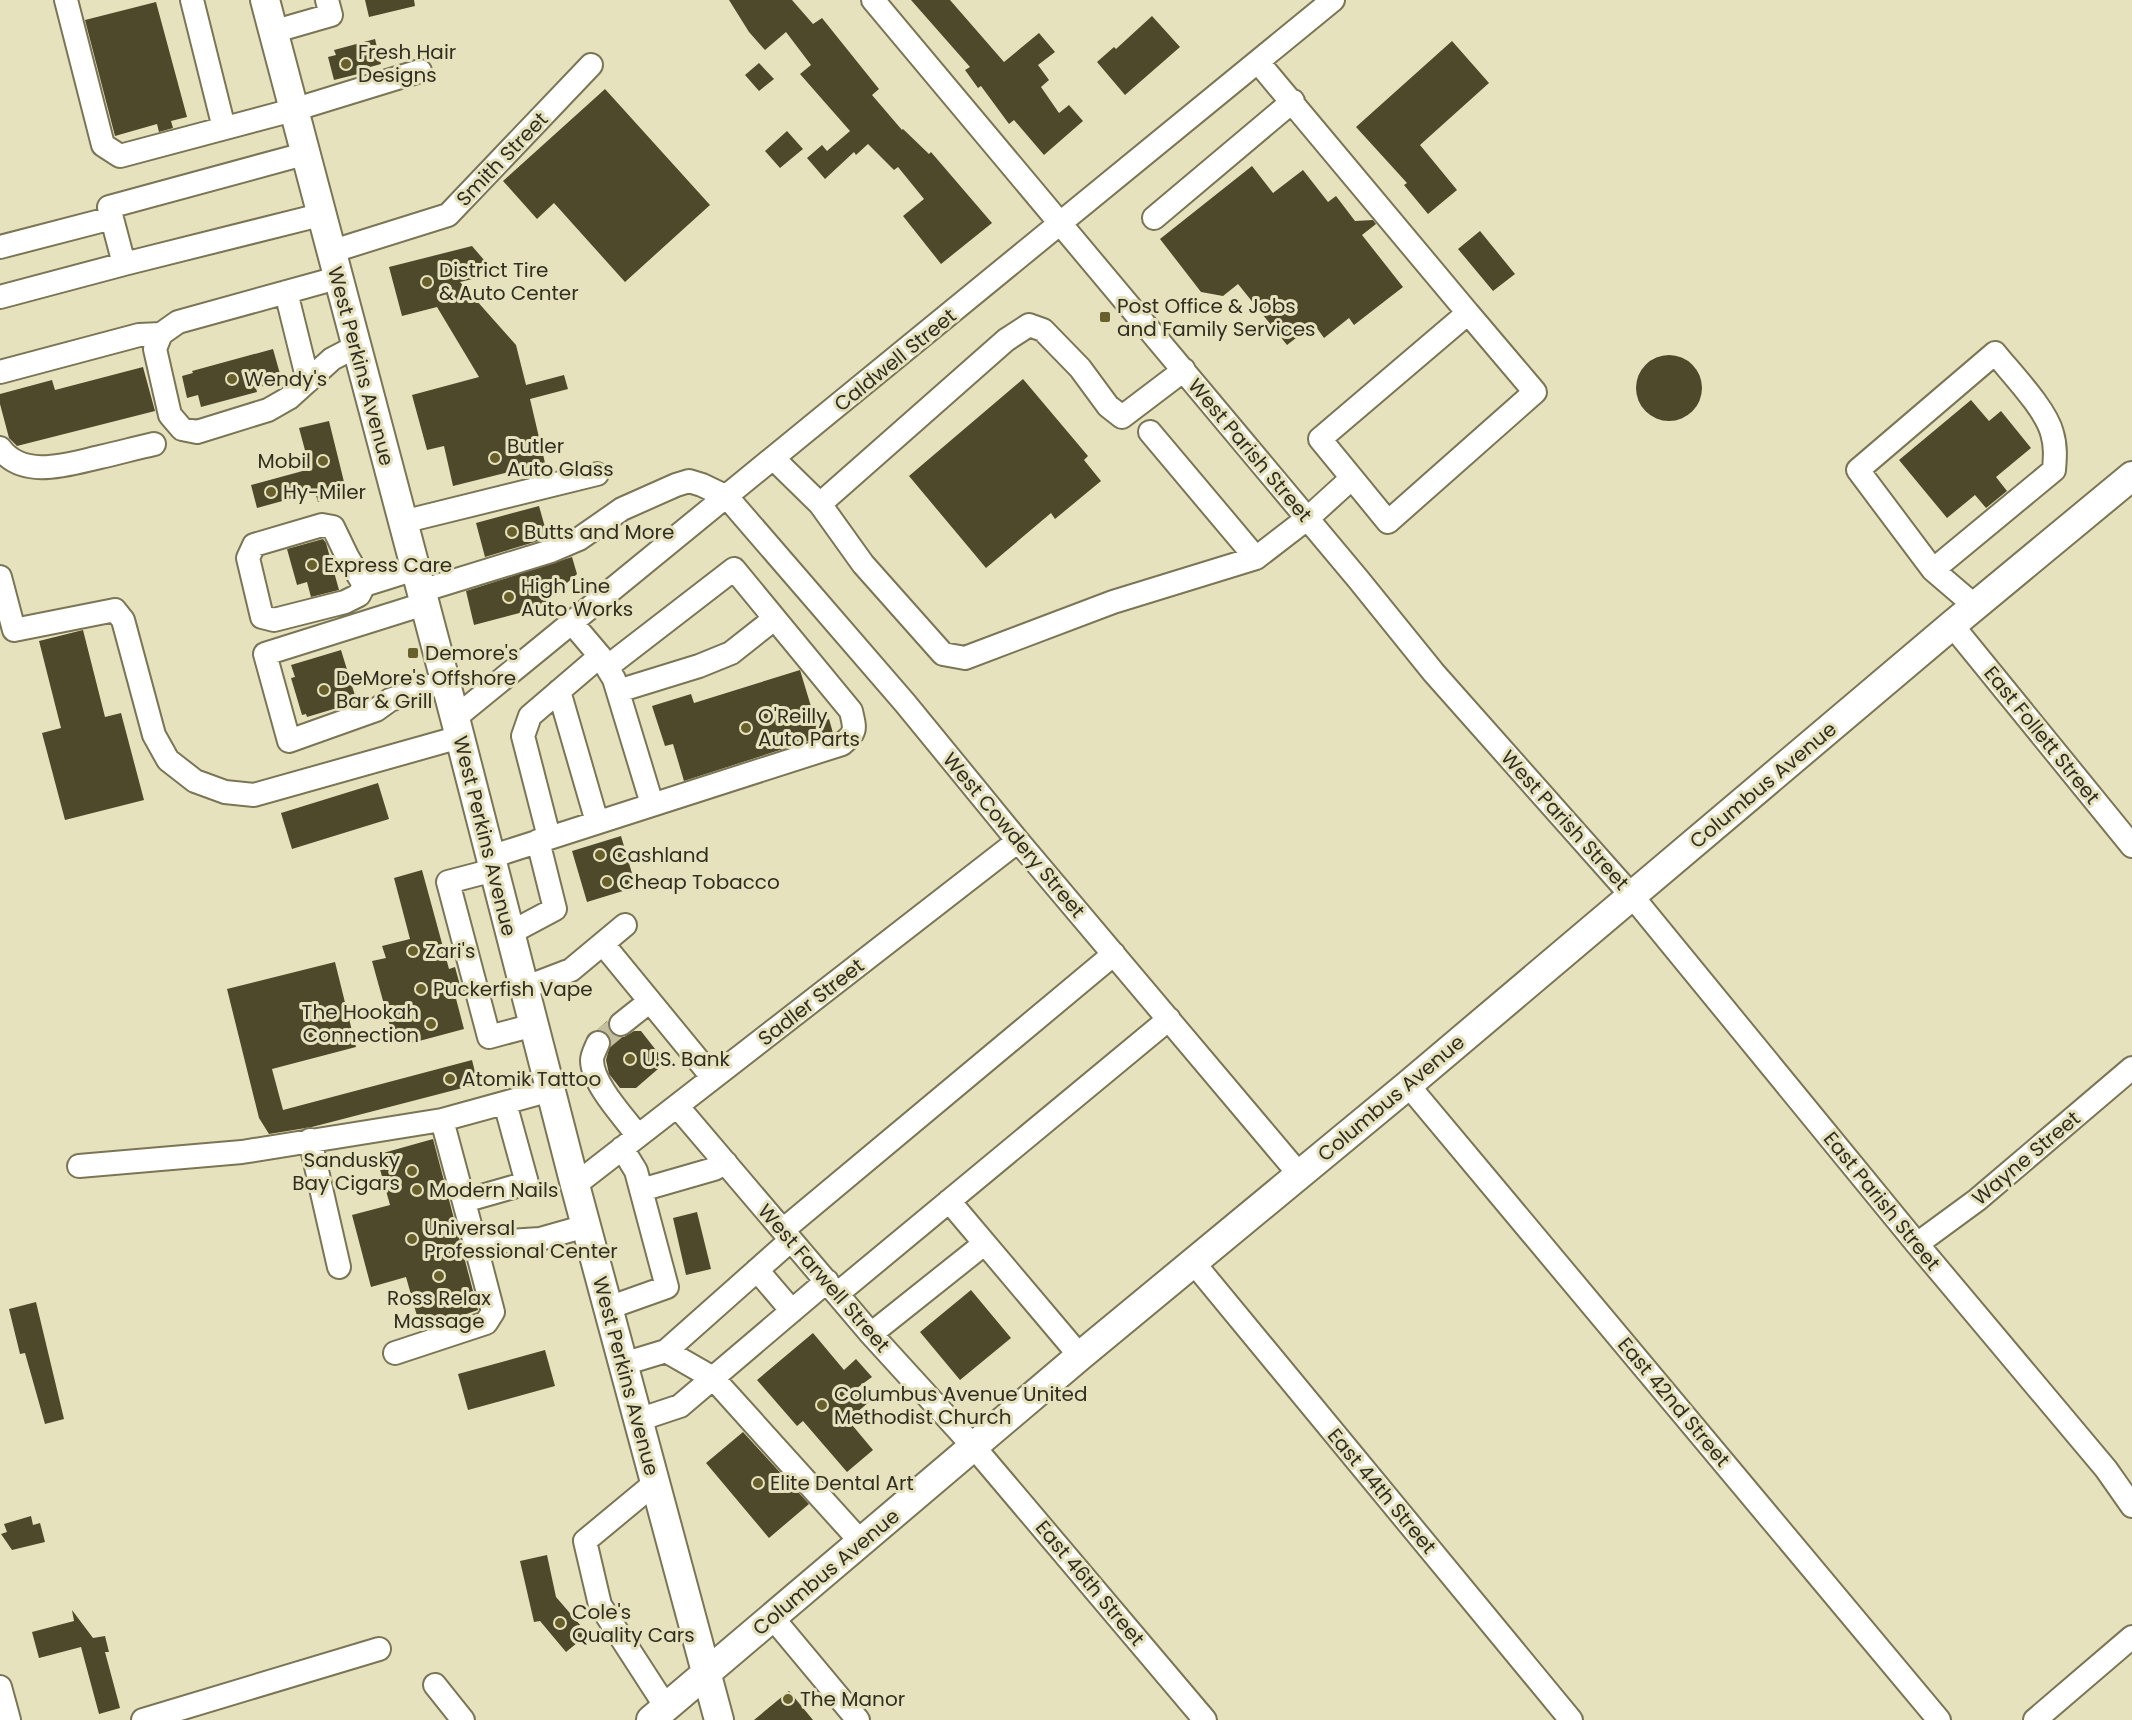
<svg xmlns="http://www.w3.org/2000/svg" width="2132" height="1720" viewBox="0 0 2132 1720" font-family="Poppins,sans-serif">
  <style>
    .building { fill: #4f492b }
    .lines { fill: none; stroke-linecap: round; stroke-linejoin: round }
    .minor-tunnel { stroke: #c2be9e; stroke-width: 22; stroke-dasharray: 22 11; stroke-linecap: butt }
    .minor-casing { stroke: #7a7555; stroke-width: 26 }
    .major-casing { stroke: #7a7555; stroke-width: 32 }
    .minor { stroke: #fff; stroke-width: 22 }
    .major { stroke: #fff; stroke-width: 28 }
    .poi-dot { fill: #68602c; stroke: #e7e2be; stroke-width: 2 }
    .labels { text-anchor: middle; stroke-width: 6; stroke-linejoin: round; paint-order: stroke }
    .poi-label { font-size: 20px; fill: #302e20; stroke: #e7e2be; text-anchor: start }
    .street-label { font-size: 20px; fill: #302e20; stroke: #e7e2be }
  </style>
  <rect width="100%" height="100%" fill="#e7e2be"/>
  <path class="building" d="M365 0H414L415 6 369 17Z
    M729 0H792L813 24 822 18 879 89 872 95 902 130 903 129 929 154 931 152 992 223 941 264 903 216 924 199 898 167 894 170 868 144 856 155 854 152 825 179 807 158 822 145 827 151 850 131 800 74 811 65 786 32 765 50 749 32Z
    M911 0H950L1004 62 1039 33 1055 52 1038 65 1049 80 1041 87 1059 113 1069 105 1083 121 1044 155 1014 120 1009 124 981 86 978 88 965 70 970 67Z
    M156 2 187 117 171 121 173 128 159 132 157 124 115 136 85 20Z
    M1152 16 1180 47 1125 95 1097 62 1114 47 1116 49Z
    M375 39 381 64 370 67V71L334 80 328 57 336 55 334 50Z
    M1452 41 1489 83 1420 145 1457 190 1428 214 1404 185 1407 183 1356 127Z
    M759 63 774 79 759 91 745 75Z
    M605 89 710 205 625 282 554 203 537 219 503 181Z
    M787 131 803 149 780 168 765 151Z
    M1252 166 1273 193 1303 170 1328 202 1336 196 1355 221 1373 220 1376 224 1362 235 1403 287 1354 325 1349 318 1324 338 1314 324 1287 345 1238 284 1223 296 1201 292 1160 239Z
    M1480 231 1515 274 1493 291 1458 249Z
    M472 246 491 268 481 277 460 282 516 345 526 385 564 375 568 389 530 399 545 463 453 486 444 446 427 450 412 395 479 377 437 307 402 316 389 267Z
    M273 349 282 381 256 388 257 392 201 407 198 395 187 398 182 376 193 373 192 371Z
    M1636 388a33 33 0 1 1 66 0a33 33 0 1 1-66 0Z
    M143 367 155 411 17 446 9 438 0 404V394L52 380 55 390Z
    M1023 379 1088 456 1084 460 1101 481 1055 519 1051 513 986 568 909 476Z
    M1971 400 1989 421 2001 411 2031 448 1996 477 2007 491 1986 508 1975 495 1947 518 1899 460Z
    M329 421 347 494 318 502 315 492 257 508 251 485 310 469 299 428Z
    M539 506 548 538 485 557 476 523Z
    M323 539 326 543 339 590 311 597 307 582 297 585 287 549Z
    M572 557 577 574 539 608 474 625 466 591Z
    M83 630 105 717 121 713 144 800 65 820 42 733 61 728 39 641Z
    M341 650 357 702 307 717 306 714 302 715 291 678 295 677 291 665Z
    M800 670 816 723 829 719 833 733 684 781 673 744 665 746 652 706 691 694 694 703Z
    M378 783 389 819 292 849 281 813Z
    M621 836 636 887 587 902 572 851Z
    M422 870 449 969 455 967 461 989 454 991 464 1029 408 1044 405 1033 393 1037 372 961 386 958 382 946 410 939 394 878Z
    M335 962 356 1047 272 1069 283 1110 472 1060 478 1084 312 1127 269 1134 259 1118 227 989Z
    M607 1021 610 1032 617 1037H624L634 1031H641L659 1054 658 1069 636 1088H620L609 1074 606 1060 611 1041 608 1034 597 1030Z
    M433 1139 478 1310 421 1330 406 1277 371 1287 352 1215 390 1205 376 1155Z
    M697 1212 711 1269 686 1275 673 1218Z
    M971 1290 1011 1338 960 1380 920 1332Z
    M36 1302 64 1419 45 1424 25 1353 20 1354 9 1309Z
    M813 1333 844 1370 856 1359 872 1377 857 1388 869 1402 848 1420 873 1450 847 1472 803 1421 797 1426 757 1380Z
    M545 1350 555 1386 468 1410 458 1374Z
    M743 1432 809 1504 769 1538 706 1463Z
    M31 1516 33 1525 40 1523 45 1542 12 1550 1 1534 7 1532 4 1524Z
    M547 1555 556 1597 588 1634 566 1652 540 1621 534 1622 520 1561Z
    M72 1610 93 1638 105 1636 109 1652H105L120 1708 99 1714 81 1647 39 1658 32 1632 74 1621Z
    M789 1691 813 1720H754Z"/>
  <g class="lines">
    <path class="minor-tunnel" d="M598 1043 621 1024"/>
    <defs>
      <path id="minor" d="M66 0 103 145 120 156 293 110 420 71
        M192 0 224 128
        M873 0 1358 579 1434 673 1632 896 1917 1244 2106 1469 2132 1506
        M272 32 331 15 327 0
        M304 154 109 207 124 264 320 215
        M1154 218 1293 101
        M0 247 112 218
        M330 252 448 215 591 65
        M337 278 178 322 161 334 155 349 170 415 182 429 197 432 268 410 289 398 332 359 355 347
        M286 292 308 381
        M0 297 124 264
        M0 372 139 335 161 334
        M1150 432 1256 558
        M0 448C23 480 69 464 100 457 118 453 136 448 154 444
        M774 459 820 504 863 564 943 654 965 658 1113 602 1256 558 1308 518 1352 478 1320 439 1468 313 1258 62
        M1352 478 1388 522 1535 392 1468 313
        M820 504 1006 340 1029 325 1043 330 1080 368 1108 406 1122 417 1184 370
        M402 522 597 474
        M1933 570 2054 470C2055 458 2056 446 2052 433 2046 409 2011 373 1995 353L1858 470 1933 570 1975 606
        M0 577 14 630 115 610 123 620 154 735 168 760 195 781 225 792 254 795 460 737
        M364 585 347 556 333 527 322 525 254 545 248 558 262 617 274 620 345 602 359 595 364 585 415 569
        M421 591 551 551 579 539 622 509 676 485 689 481 702 485 727 497 905 703 1018 841 1299 1174
        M424 604 265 654 289 741 376 710 390 700 445 681
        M572 623 600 656 614 679 652 804
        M1952 625 2132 846
        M559 691 597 822
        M618 691 699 666 731 653 774 619
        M455 718 1333 0
        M549 837 523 736 530 716 600 656
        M490 857 842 744C857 732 855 729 851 711L734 569 607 667
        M494 870 448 882 489 1037 534 1025
        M510 933 555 909 538 841
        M603 944 713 1078
        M524 988 571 970 625 925
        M621 1024 650 1001
        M598 1043C596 1048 592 1055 592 1060 592 1084 624 1117 638 1136
        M1408 1085 1939 1720
        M677 1106 871 1334 974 1447 1205 1720
        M442 1120 475 1243 540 1239 586 1226
        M310 1140 339 1267
        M79 1166 242 1152 442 1120 551 1090
        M575 1185 1018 841
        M641 1190 714 1169 726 1163
        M464 1201 527 1183 505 1103
        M949 1201 1080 1356
        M783 1230 1114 954
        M1917 1244 1977 1200 2132 1068
        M1193 1262 1571 1720
        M757 1270 792 1311
        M837 1294 1169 1019
        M608 1308 667 1287 636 1171 622 1148
        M871 1334 984 1244
        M666 1351 713 1378 861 1542
        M395 1353 486 1323 493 1312 475 1243
        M623 1364 666 1351 791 1240
        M638 1420 680 1406 827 1281
        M655 1483 585 1541 600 1605 666 1707
        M772 1617 858 1720
        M435 1685 463 1720
        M0 1687 9 1720
        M143 1720 379 1649
        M2035 1720 2132 1637"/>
      <path id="major" d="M265 0 455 718 575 1185 719 1720
        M651 1720 1080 1356 1408 1085 1952 625 2132 476"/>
    </defs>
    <use href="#minor" class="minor-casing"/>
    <use href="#major" class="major-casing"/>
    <use href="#minor" class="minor"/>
    <use href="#major" class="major"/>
  </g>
  <g class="poi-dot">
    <circle cx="346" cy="64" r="6"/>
    <circle cx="427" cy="282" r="6"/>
    <rect x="1099" y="311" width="12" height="12" rx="3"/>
    <circle cx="232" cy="379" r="6"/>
    <circle cx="495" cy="458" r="6"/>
    <circle cx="323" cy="461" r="6"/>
    <circle cx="271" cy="492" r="6"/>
    <circle cx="512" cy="532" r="6"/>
    <circle cx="312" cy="565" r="6"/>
    <circle cx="509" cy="597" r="6"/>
    <rect x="407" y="647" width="12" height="12" rx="3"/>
    <circle cx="324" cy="690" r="6"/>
    <circle cx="746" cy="728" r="6"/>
    <circle cx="600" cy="855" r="6"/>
    <circle cx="607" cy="882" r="6"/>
    <circle cx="413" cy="951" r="6"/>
    <circle cx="421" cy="989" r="6"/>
    <circle cx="431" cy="1024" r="6"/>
    <circle cx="630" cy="1059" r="6"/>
    <circle cx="450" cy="1079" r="6"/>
    <circle cx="412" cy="1171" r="6"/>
    <circle cx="417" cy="1190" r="6"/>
    <circle cx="412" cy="1239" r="6"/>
    <circle cx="439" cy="1276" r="6"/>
    <circle cx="822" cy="1405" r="6"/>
    <circle cx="758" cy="1483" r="6"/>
    <circle cx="560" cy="1623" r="6"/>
    <circle cx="788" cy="1699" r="6"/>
  </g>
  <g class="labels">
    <g class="poi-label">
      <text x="358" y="59">Fresh Hair<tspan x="358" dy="23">Designs</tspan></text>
      <text x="439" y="277">District Tire<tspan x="439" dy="23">&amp; Auto Center</tspan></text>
      <text x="1117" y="313">Post Office &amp; Jobs<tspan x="1117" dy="23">and Family Services</tspan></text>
      <text x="244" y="386">Wendy's</text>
      <text x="507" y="453">Butler<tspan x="507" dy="23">Auto Glass</tspan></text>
      <text x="311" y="468" text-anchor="end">Mobil</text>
      <text x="283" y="499">Hy-Miler</text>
      <text x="524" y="539">Butts and More</text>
      <text x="324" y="572">Express Care</text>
      <text x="521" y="593">High Line<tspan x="521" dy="23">Auto Works</tspan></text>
      <text x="425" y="660">Demore's</text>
      <text x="336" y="685">DeMore's Offshore<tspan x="336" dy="23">Bar &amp; Grill</tspan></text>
      <text x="758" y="723">O'Reilly<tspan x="758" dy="23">Auto Parts</tspan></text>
      <text x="612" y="862">Cashland</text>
      <text x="619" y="889">Cheap Tobacco</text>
      <text x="425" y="958">Zari's</text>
      <text x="433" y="996">Puckerfish Vape</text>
      <text x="419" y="1019" text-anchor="end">The Hookah<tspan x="419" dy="23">Connection</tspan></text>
      <text x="642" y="1066">U.S. Bank</text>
      <text x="462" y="1086">Atomik Tattoo</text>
      <text x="400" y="1167" text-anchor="end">Sandusky<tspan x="400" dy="23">Bay Cigars</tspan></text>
      <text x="429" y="1197">Modern Nails</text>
      <text x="424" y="1235">Universal<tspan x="424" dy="23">Professional Center</tspan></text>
      <text x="439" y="1305" text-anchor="middle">Ross Relax<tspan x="439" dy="23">Massage</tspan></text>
      <text x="834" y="1401">Columbus Avenue United<tspan x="834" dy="23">Methodist Church</tspan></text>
      <text x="770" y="1490">Elite Dental Art</text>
      <text x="572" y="1619">Cole's<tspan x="572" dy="23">Quality Cars</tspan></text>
      <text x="800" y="1706">The Manor</text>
    </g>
    <g class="street-label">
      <text transform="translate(502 159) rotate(-46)" y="7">Smith Street</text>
      <text transform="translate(895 360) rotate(-39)" y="7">Caldwell Street</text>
      <text transform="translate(361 366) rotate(75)" y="7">West Perkins Avenue</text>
      <text transform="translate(1250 450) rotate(50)" y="7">West Parish Street</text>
      <text transform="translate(2042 735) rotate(51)" y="7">East Follett Street</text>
      <text transform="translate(1763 785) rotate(-40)" y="7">Columbus Avenue</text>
      <text transform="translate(1565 820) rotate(48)" y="7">West Parish Street</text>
      <text transform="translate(1014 835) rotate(50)" y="7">West Cowdery Street</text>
      <text transform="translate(485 836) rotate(76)" y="7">West Perkins Avenue</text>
      <text transform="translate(811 1002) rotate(-38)" y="7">Sadler Street</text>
      <text transform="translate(1391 1098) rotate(-40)" y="7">Columbus Avenue</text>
      <text transform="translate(2026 1158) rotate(-40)" y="7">Wayne Street</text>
      <text transform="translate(1882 1201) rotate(51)" y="7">East Parish Street</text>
      <text transform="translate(824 1278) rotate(49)" y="7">West Farwell Street</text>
      <text transform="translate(626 1376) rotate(75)" y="7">West Perkins Avenue</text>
      <text transform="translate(1674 1402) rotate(50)" y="7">East 42nd Street</text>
      <text transform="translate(1382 1491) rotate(50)" y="7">East 44th Street</text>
      <text transform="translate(826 1572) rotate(-40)" y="7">Columbus Avenue</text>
      <text transform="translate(1090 1583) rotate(50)" y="7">East 46th Street</text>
    </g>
  </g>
</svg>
